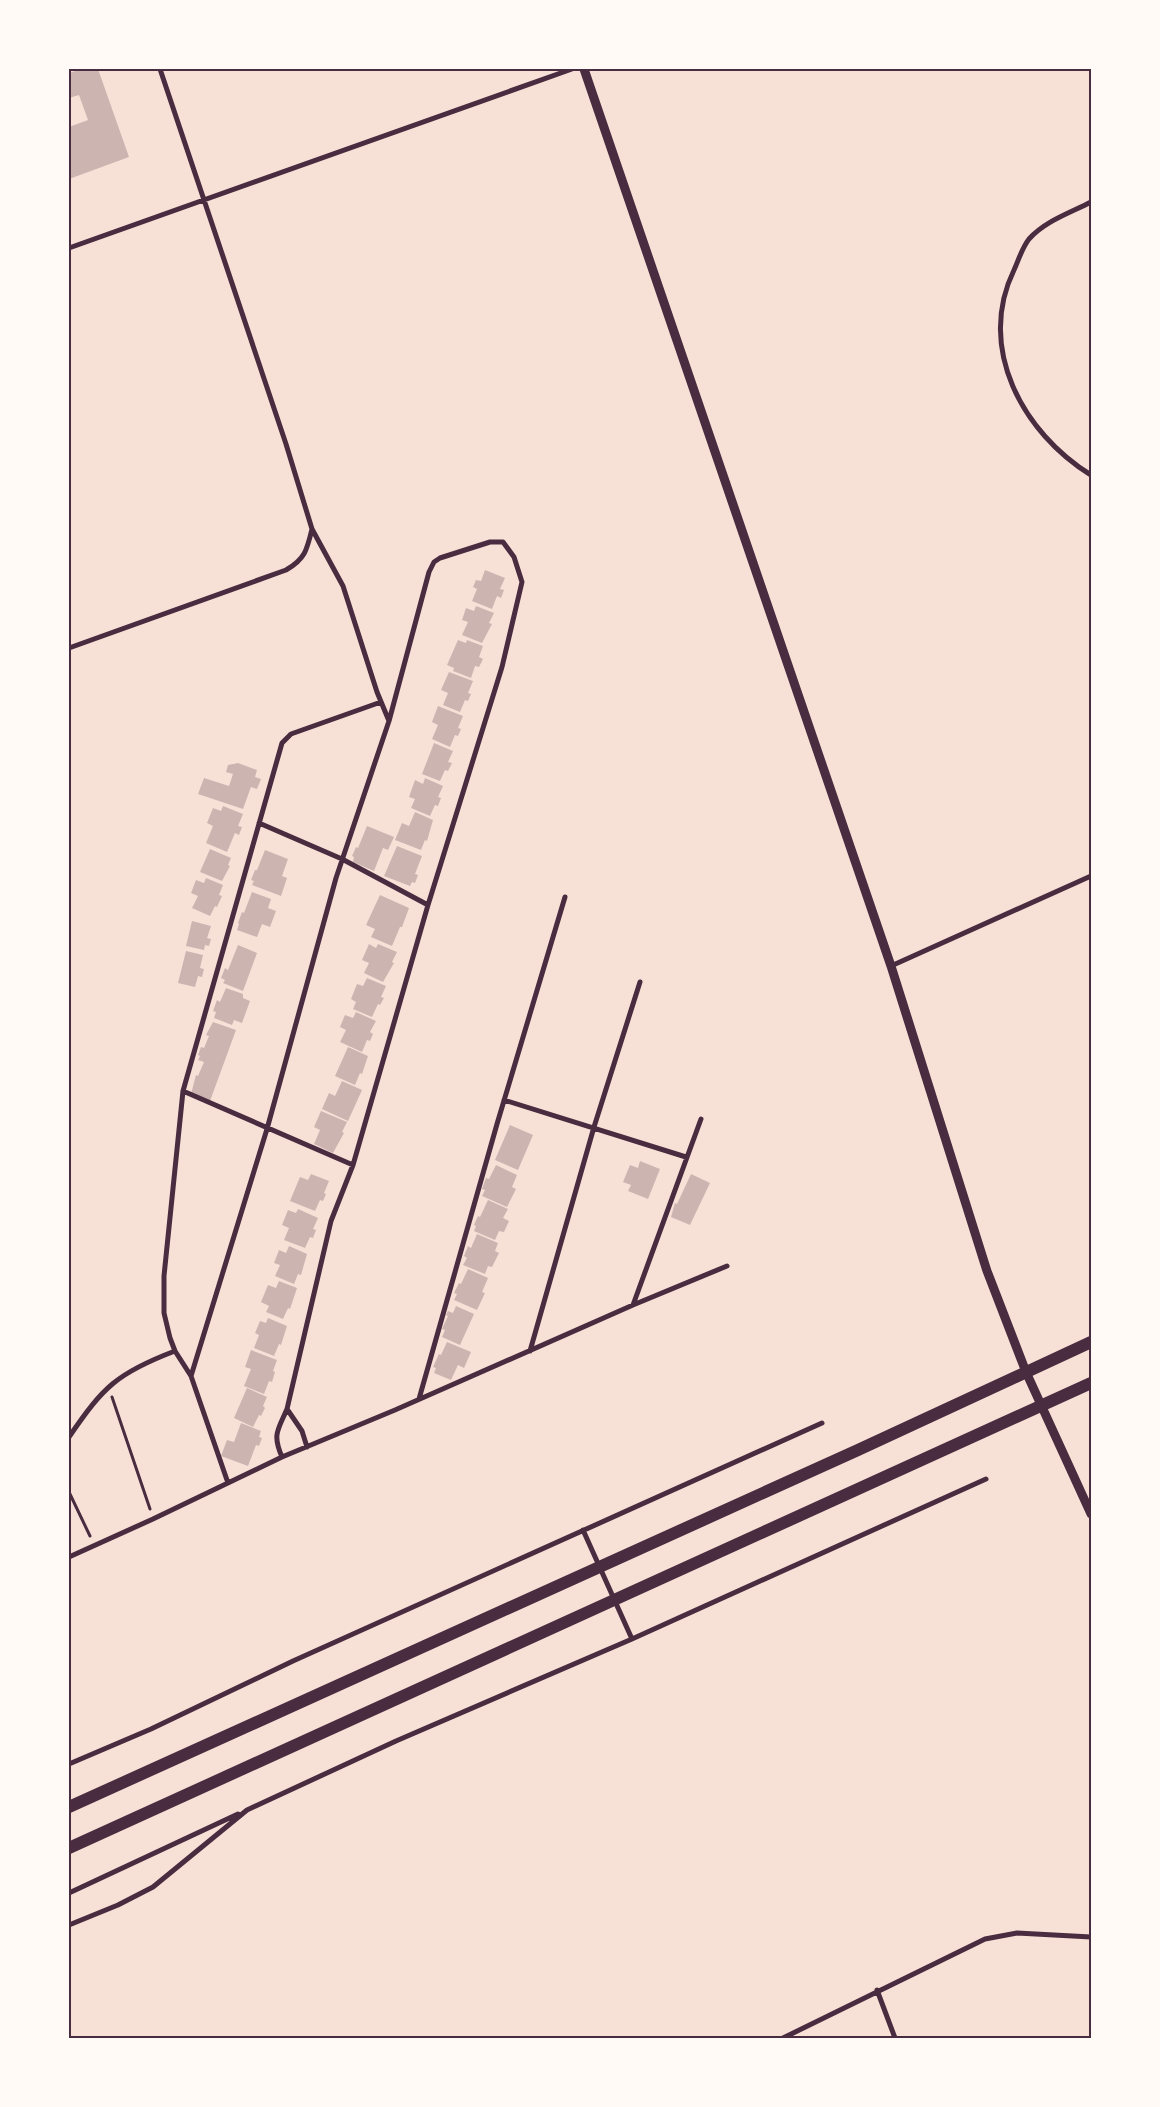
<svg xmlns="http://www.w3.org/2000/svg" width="1160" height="2107" viewBox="0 0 1160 2107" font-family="Poppins,sans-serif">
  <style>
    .building { fill: #ccb4b1 }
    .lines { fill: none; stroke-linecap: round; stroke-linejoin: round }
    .path { stroke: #4a2c40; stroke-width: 3 }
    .minor { stroke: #4a2c40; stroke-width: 5 }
    .tertiary { stroke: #4a2c40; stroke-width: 9 }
    .primary { stroke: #4a2c40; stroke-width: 12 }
    .neatline { fill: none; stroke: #4a2c40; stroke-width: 2 }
  </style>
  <rect width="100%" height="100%" fill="#f7e1d7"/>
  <path class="building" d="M82 69H98L129 157 69 179V127L88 120 79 95 69 98V73Z
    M485 570 505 578 500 589 504 590 501 598 497 596 492 609 472 601 477 589 473 587 476 580 481 581Z
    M476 606 494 613 489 623 492 624 482 643 462 635 468 622 462 620 466 608 474 611Z
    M458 640 466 643 467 640 483 646 479 657 483 659 479 667 475 666 471 678 453 671 454 668 447 665Z
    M449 672 473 681 468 693 471 694 468 701 465 700 460 712 443 705 448 693 441 690Z
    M438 706 463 716 458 728 461 729 458 736 455 735 450 747 432 739 438 725 432 722Z
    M434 743 453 751 448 762 452 763 448 771 445 770 440 781 422 774Z
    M238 763 257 770 255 777 261 779 257 789 251 787 243 809 198 794 204 778 229 786 233 774 226 772 228 765Z
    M425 778 443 786 438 797 441 798 438 806 435 805 430 816 411 808 415 799 409 797 415 780 423 784Z
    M223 806 243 814 238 826 242 827 239 835 235 833 227 852 206 843 213 826 207 823 213 808 221 811Z
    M415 812 433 820 427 841 425 840 421 850 395 840 402 823 409 826Z
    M367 826 394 837 388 850 383 848 374 871 353 862 354 857 352 856 356 847 358 848Z
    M397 846 422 856 415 874 418 875 415 883 412 882 410 886 384 876Z
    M210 849 231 858 228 865 230 866 222 881 200 872Z
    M265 850 288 859 282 876 287 878 281 896 252 885 254 881 251 880 255 870H257Z
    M206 878 223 885 219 895 222 896 217 907 215 906 210 916 192 908 198 896 191 893 196 880 204 883Z
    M252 892 271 899 268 908 276 911 270 927 262 924 257 937 237 930 239 924 238 923 242 912 244 913Z
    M380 895 409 908 402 927H400L392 946 371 937 375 929 366 925Z
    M192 921 211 926 207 938 211 939 209 946 205 945 204 950 186 946Z
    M369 944 376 948 378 944 397 952 392 962 394 963 383 982 364 973 369 963 362 960Z
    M238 945 257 953 243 991 223 983 225 980 221 978 225 968 228 970Z
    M186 951 203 955 200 968 204 969 202 977 198 976 195 987 178 983Z
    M367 978 386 986 381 997 384 998 380 1005 378 1004 372 1017 353 1009 356 1002 351 999 357 984 363 986Z
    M226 988 243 994V998L250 1001 242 1023 234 1020 232 1025 214 1018 216 1012 213 1011 217 1000 220 1002Z
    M356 1012 376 1021 370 1032 373 1034 370 1041 367 1040 362 1052 340 1042 346 1030 340 1027 345 1015 353 1018Z
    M213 1022 236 1030 210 1101 191 1094 196 1075 198 1076 204 1062 198 1060 200 1056 198 1055 201 1047 204 1048 209 1036 206 1035Z
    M348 1047 368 1056 362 1074 360 1073 355 1085 335 1076Z
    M342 1081 362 1090 348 1121 322 1109 329 1093 335 1096Z
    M321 1111 347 1122 342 1132 344 1133 333 1153 314 1144 320 1130 314 1127Z
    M510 1125 533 1135 518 1170 495 1160Z
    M640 1161 660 1169 648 1199 628 1191 631 1185 623 1182 630 1165 638 1168Z
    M496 1165 517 1175 512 1187 516 1189 507 1207 482 1196 485 1190 482 1189 486 1178 489 1179Z
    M311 1174 329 1181 324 1193 326 1194 323 1201 320 1200 315 1211 290 1201 300 1177 308 1180Z
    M691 1174 710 1183 690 1225 671 1217 675 1203 677 1204Z
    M488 1200 508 1209 503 1218 509 1221 504 1232 499 1231 495 1240 474 1231 476 1226 474 1225 478 1216 480 1217Z
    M298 1209 318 1218 313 1229 316 1230 313 1238 310 1237 305 1248 284 1240 289 1228 282 1225 288 1210 296 1213Z
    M477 1234 498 1243 495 1251 499 1253 492 1267 488 1266 485 1274 463 1265 467 1258 464 1256 468 1246 471 1248Z
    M289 1246 307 1254 301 1275 298 1274 294 1284 275 1276 280 1265 274 1263 279 1250 286 1253Z
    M468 1269 488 1278 482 1292 485 1293 477 1310 454 1300 457 1294 454 1293 459 1283 461 1284Z
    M279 1281 297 1288 290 1309 288 1308 283 1319 266 1312 269 1306 261 1302 268 1285 276 1288Z
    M456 1306 474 1314 460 1345 442 1337 445 1330 442 1329 448 1316 446 1315 448 1311 453 1313Z
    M268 1318 287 1326 281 1345 279 1344 274 1356 254 1348 259 1335 255 1333 260 1321 266 1323Z
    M447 1342 471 1352 464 1368 458 1365 451 1380 434 1373 436 1368 433 1367 439 1354 441 1355Z
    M251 1350 277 1360 273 1371 275 1372 272 1382 269 1381 264 1394 244 1386 251 1369 245 1367Z
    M247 1388 267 1397 263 1406 265 1408 261 1416 259 1415 253 1427 234 1418Z
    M241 1423 261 1431 259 1437 262 1438 259 1446 256 1445 248 1466 221 1456 227 1440 234 1442Z"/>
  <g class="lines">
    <path class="path" d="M112 1397 150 1509
      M69 1492 90 1536"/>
    <path class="minor" d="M160 69 286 444 312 529 343 586 377 692 389 721
      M1091 202C1070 213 1045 221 1029 239 1022 248 1019 259 1014 270 976 348 1023 433 1091 475
      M69 248 572 69
      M69 648 286 570C305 559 307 550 312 529
      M259 823 342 859 428 905
      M891 966 1091 876
      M183 1091 353 1165
      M504 1100 686 1157
      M633 1305 701 1119
      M530 1351 594 1127 640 982
      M191 1376 267 1129 336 878 389 721 429 572 434 562 440 558 490 542H503L514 557 522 582 502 667 428 905 353 1165 331 1221 287 1409C278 1430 272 1434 282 1457
      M419 1399 497 1124 565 897
      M287 1409 302 1431 307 1447
      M69 1437C103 1387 117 1373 175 1351
      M228 1483 191 1376 175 1351 170 1338 164 1313V1276L183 1091 282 743 291 734 381 702
      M583 1530 632 1639
      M69 1557 153 1519 282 1457 395 1410 633 1305 727 1266
      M69 1764 151 1729 293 1661 822 1423
      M69 1893 238 1814
      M69 1925 118 1905 153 1887 247 1810 396 1741 632 1639 986 1479
      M877 1990 895 2038
      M783 2038 985 1939 1017 1933 1091 1937"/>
    <path class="tertiary" d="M584 69 891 966 987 1271 1026 1372 1091 1514"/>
    <path class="primary" d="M69 1807 858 1450 1091 1342
      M69 1848 1091 1383"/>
  </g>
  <rect width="1160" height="2107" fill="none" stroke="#fffaf5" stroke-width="140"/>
  <rect x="70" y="70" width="1020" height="1967" class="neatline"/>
</svg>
